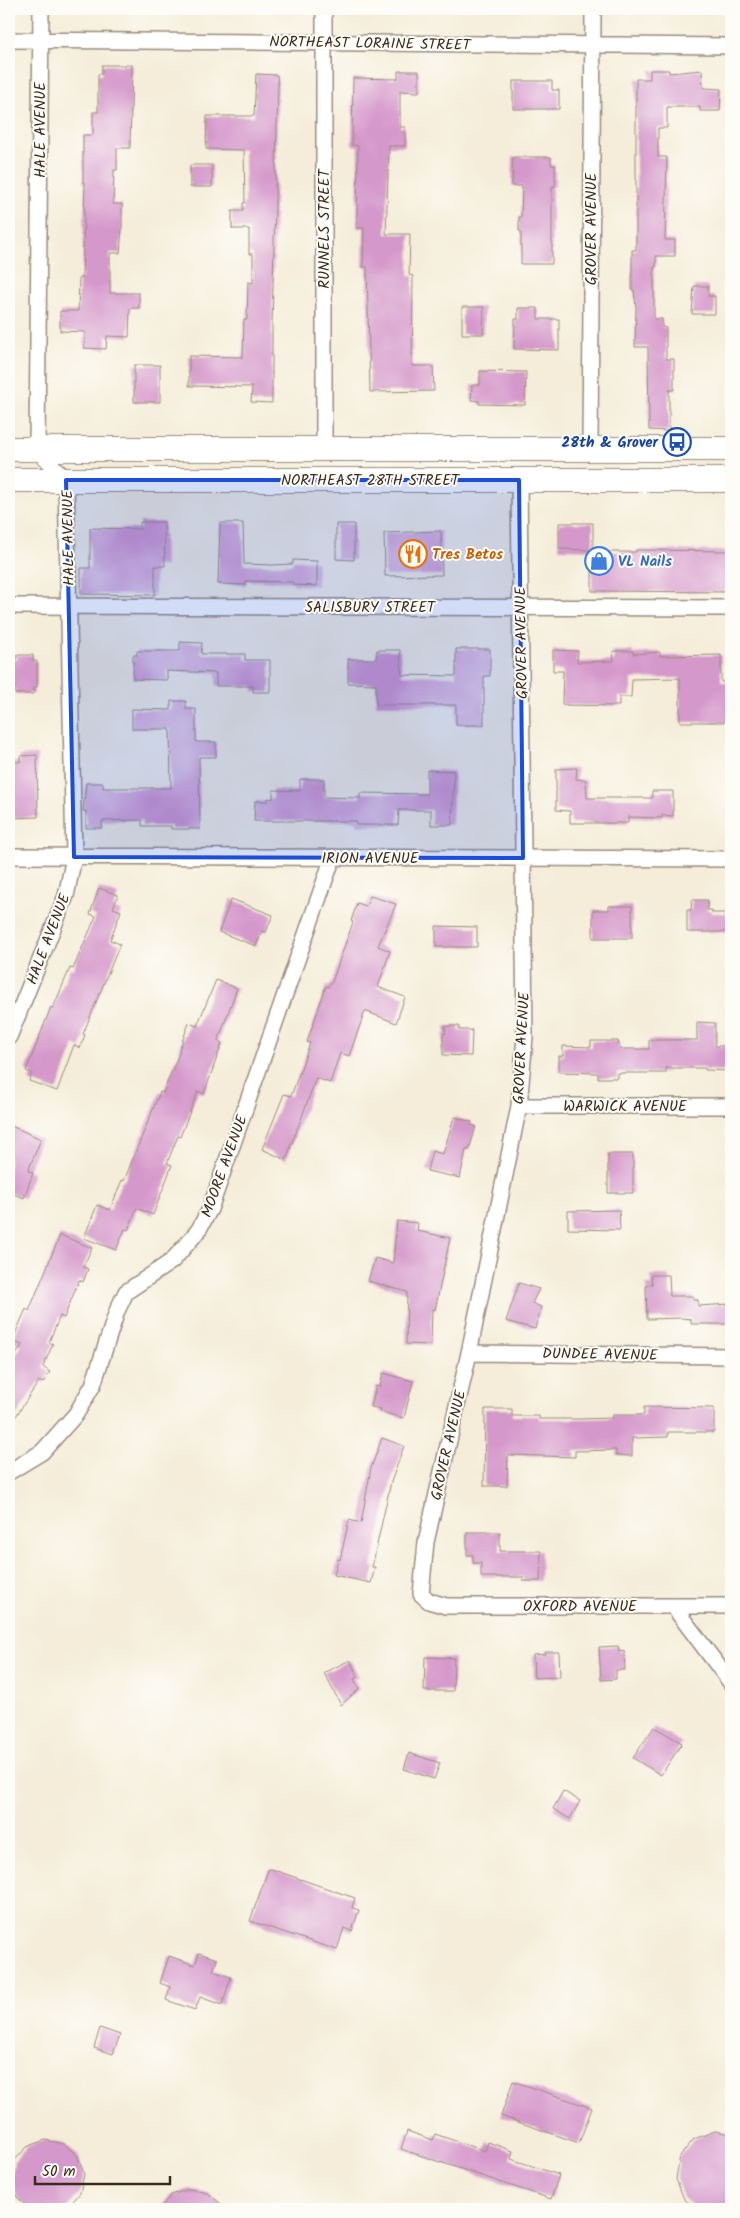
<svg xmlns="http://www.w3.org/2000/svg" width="740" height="2218" viewBox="0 0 740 2218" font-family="Kalam,sans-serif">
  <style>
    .building { fill: #d598cb }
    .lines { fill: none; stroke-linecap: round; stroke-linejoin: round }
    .minor-casing { stroke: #988c7c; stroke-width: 18 }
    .primary-casing { stroke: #988c7c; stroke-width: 26 }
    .minor { stroke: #fff; stroke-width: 15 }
    .primary { stroke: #fff; stroke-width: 24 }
    .marked { fill: #1d4ed8; fill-opacity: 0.2; stroke: #1d4ed8; stroke-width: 4; stroke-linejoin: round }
    .labels { text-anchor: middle; stroke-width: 4; stroke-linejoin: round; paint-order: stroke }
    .street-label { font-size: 15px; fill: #3b2a1e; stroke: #fdfcf7 }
    .transit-label { font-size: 15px; font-weight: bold; fill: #164399; stroke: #fdfcf7; text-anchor: end }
    .food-label { font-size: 15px; font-weight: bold; fill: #c56008; stroke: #fdfcf7; text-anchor: start }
    .shop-label { font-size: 15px; font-weight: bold; fill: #366cbe; stroke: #fdfcf7; text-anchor: start }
  </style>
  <rect width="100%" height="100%" fill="#fdfcf7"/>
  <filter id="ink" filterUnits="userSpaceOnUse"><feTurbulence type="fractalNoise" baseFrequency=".02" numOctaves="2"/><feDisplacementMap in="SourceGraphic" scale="10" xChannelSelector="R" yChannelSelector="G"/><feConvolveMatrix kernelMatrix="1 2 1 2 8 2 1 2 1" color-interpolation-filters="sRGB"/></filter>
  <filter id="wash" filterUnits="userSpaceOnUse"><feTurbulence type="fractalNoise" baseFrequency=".0096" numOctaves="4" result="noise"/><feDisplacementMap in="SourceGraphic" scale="20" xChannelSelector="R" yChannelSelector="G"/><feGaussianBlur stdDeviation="1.12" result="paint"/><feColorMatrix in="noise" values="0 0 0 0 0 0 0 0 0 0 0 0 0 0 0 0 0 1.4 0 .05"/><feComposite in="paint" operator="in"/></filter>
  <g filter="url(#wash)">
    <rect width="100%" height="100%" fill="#f5edd9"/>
    <g id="blocks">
      <path class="building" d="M102 65H132L130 148H117V170H114L113 204H122V228L120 253H110V293H139V308H130L129 337 107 336 106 349 84 348 85 332 60 331V311H78L79 278H82L85 183H83V135H93V112H98V74H102Z
        M650 70H669V73L702 70 703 88 721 89 720 111H700V107H667V128H658V157H667L665 240H675V256H656V267H654V319H662V327L666 328V359H674V390H669V431L649 430 648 347H635L636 307 634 290H632V250H636V79H650Z
        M398 71H419V92L400 91V127H405V146H389L386 234H410L409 275 413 276 412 366H433L434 391 370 392 367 267H363L364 228H357L358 146 352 145 353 78 398 79Z
        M256 74 277 75 278 85 272 324V403L251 402 252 387 189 386V356L243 357 244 320H247L248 282 253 283V254H249V229H232V211H243V203H245L244 150 206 149 207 116H254Z
        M513 81H552V90H559V109H513Z
        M513 157H551V165H555V187L552 186V264H521V231H519V217H521L522 186H512Z
        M190 165H212V187H190Z
        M694 286H708V296H715V314H692Z
        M462 307H484L483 334H462Z
        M518 308H538V319H559V350L514 349 515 319H518Z
        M134 365H160V402H134Z
        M480 371 526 372 525 405 479 404V401L471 400 472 385H480Z
        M140 522H164L165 566H155V595L81 594V568H90V528L140 529Z
        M220 523H243L244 564 272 565 293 564V560L317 561V586L293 585V582L246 581V585L218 584Z
        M559 523H593V550L559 549Z
        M336 524H354V560L336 559Z
        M441 531 442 575 385 576 384 533Z
        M636 550 731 551V592L592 591V552H636Z
        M180 642 202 643 201 654H245V660H270V692H253V686H216V673L167 671V680L133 679V655H137V651H180Z
        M456 649H490V676H484V725H456V705H376V684L348 683V659H376L377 650H400L402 675 456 676Z
        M553 650 578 651 577 662 614 661 613 651H633V654L660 652V656L721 655V682H731V722H680V678L632 679 631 697H619V706L562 705 563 671H553Z
        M17 655H33V661H37V687H34V694H15V686H13L12 660H17Z
        M171 701H186V709H196V742H216V757H199L200 829H171V826H142V820L102 821V828H86V811H83L86 783H103V788H171L170 729H132V709L171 710Z
        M37 755 38 817 10 818 9 762H20V756Z
        M577 768 576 779 586 780 587 798H652V791H673V816L662 815V818L628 817V823H570V811L556 810V769Z
        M427 770 454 771 452 825H431V810H399L398 825H356V821H254L255 801H268V798L273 799V790L300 791V779H324V797L360 798V793L427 794Z
        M99 888 118 895 113 908 121 911 110 940 120 944 83 1034 85 1035 80 1048 74 1045 57 1091 29 1081 32 1073 26 1071 51 1007 53 1008 70 968 73 969 96 916 90 914Z
        M370 896 396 904 378 946 390 951 378 987 405 997 396 1023 365 1011 349 1056 340 1053 330 1083 316 1078 286 1160 262 1149 284 1094 291 1096 310 1043 307 1042 326 986 328 987 332 982 353 922 351 921 357 903 366 906Z
        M231 899 273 915 266 932 262 931 256 946 219 932Z
        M692 900H708L707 910H712V913H731V932H687V910H691Z
        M609 906H632V938H593V910H609Z
        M436 926 477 927V947H436Z
        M216 980 237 988 218 1041 222 1043 204 1094 198 1091 180 1137 178 1136 167 1163 172 1165 153 1215 137 1208 128 1230 125 1229 116 1250 84 1238 97 1205 110 1210 122 1180 124 1181 160 1092 163 1093 180 1051 179 1050 189 1023 197 1026Z
        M697 1022 715 1023V1046H731V1071L705 1070V1068H666V1073H617V1078H598V1073L559 1072V1056H563V1046L591 1047V1041H618L620 1049H649V1040H697Z
        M445 1026H459V1030H472L471 1056 443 1055V1034H445Z
        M454 1117 472 1122 471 1125 476 1126 469 1150H466L460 1178 427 1171 432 1151 443 1154Z
        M9 1125 41 1139 28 1171 33 1173 24 1198 9 1192Z
        M608 1154H633V1193H608Z
        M619 1210 620 1230 568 1229V1211Z
        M397 1221 418 1223 417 1231 450 1238 435 1310 432 1309 431 1345 406 1344 407 1292 368 1281 375 1258 393 1263Z
        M60 1235 92 1248 83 1267 88 1269 83 1282 79 1280 64 1318 60 1316 49 1342 53 1344 43 1367 50 1372 43 1383 39 1381 9 1427V1366L22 1345 12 1341 26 1309 29 1311Z
        M651 1275H669L670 1296H693V1300H698V1306L731 1304V1324H691V1319L681 1318 647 1319 646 1285H652Z
        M519 1283 539 1289 532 1303 541 1307 535 1329 506 1321Z
        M383 1373 413 1381 404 1418 380 1412 381 1409 371 1407 376 1386 380 1387Z
        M644 1407 714 1408V1432H668V1437L632 1438V1456L616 1455V1450L575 1451V1457L508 1455 507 1486H484L485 1409H512V1416H539V1419H579L612 1418V1415H644Z
        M382 1438 404 1446 391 1482 372 1567H375L371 1583 334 1575 338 1559 340 1560 349 1520 361 1523 371 1468Z
        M467 1532H500V1551H541L540 1581H523V1577H481V1563H473V1555H467Z
        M618 1646 619 1652 624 1651 625 1670H616V1679L601 1680 599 1647Z
        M545 1652H559L560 1677 534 1678 533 1655 545 1654Z
        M425 1657 454 1658 453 1691H424Z
        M350 1660 358 1677 354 1679 359 1689 341 1705 324 1673Z
        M654 1727 682 1743 661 1775 633 1758Z
        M409 1753 440 1763 434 1779 404 1769Z
        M563 1791 580 1801 570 1819 553 1809Z
        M271 1869 355 1898 352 1908 359 1910 352 1931 344 1928 337 1950 250 1921 268 1870Z
        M199 1953 217 1959 213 1971 231 1977 222 2005 200 1997 195 2010 166 2000 170 1987 160 1983 169 1956 195 1965Z
        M100 2028 120 2035 113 2054 94 2048Z
        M513 2081 592 2108 579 2143 501 2116Z
        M407 2131 433 2140 435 2134 485 2151 488 2142 513 2151 511 2159 559 2175 551 2199 401 2149Z
        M715 2131 731 2134V2209H697L684 2199 676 2179 680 2156 694 2139Z
        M45 2140 64 2144 78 2156 84 2174 80 2193 68 2207 62 2209H30L17 2197 11 2180 14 2161 27 2147Z
        M189 2189 208 2193 227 2209H159L171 2195Z"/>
    </g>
  </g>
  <g filter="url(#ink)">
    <use href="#blocks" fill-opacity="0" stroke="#988c7c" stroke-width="1"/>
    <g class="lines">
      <defs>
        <path id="minor" d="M9 40 731 46
          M324 449V9
          M590 449 593 9
          M519 480 525 1037 519 1106 469 1353 426 1542 421 1594 429 1601 446 1606H731
          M9 606 731 608
          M9 856 731 859
          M9 1037 66 896 74 857 66 480 37 449 41 9
          M519 1106H731
          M469 1353 731 1356
          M9 1472 42 1452 76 1414 93 1385 117 1311 126 1292 172 1261 198 1231 210 1209 333 857
          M673 1606 731 1683"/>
        <path id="primary" d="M9 449H731
          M9 480H731"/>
      </defs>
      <use href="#minor" class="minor-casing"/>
      <use href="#primary" class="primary-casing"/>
      <use href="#minor" class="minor"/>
      <use href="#primary" class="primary"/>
    </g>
  </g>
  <path class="marked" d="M66 480H519L523 858 74 857Z"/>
  <defs>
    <symbol id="bus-ring" viewBox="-11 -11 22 22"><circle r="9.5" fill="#fdfcf7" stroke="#1a4fb4" stroke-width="1.5"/><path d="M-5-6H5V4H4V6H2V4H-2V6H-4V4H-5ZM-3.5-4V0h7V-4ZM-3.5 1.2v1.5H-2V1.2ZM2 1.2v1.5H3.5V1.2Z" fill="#1a4fb4"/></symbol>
    <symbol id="restaurant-ring" viewBox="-11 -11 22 22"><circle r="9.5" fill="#fdfcf7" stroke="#e8710a" stroke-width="1.5"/><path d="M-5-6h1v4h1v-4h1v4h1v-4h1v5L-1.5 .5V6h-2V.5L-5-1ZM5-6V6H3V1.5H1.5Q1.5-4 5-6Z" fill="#e8710a"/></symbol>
    <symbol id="shop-ring" viewBox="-11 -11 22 22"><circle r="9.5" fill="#fdfcf7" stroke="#3f7fe0" stroke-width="1.5"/><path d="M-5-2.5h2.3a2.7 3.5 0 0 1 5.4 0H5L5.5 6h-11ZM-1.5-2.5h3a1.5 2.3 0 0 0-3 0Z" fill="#3f7fe0"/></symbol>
  </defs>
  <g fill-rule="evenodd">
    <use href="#bus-ring" x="661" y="426" width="32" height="32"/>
    <use href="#restaurant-ring" x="397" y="538" width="32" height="32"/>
    <use href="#shop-ring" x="583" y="545" width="32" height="32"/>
  </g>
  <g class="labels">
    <g class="street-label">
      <text transform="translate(370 43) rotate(1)" y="5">NORTHEAST LORAINE STREET</text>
      <text transform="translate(40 130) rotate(-90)" y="5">HALE AVENUE</text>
      <text transform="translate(324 229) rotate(-90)" y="5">RUNNELS STREET</text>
      <text transform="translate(591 229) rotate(-90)" y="5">GROVER AVENUE</text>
      <text x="370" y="485">NORTHEAST 28TH STREET</text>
      <text transform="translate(68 538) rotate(-91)" y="5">HALE AVENUE</text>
      <text x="370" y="612">SALISBURY STREET</text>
      <text transform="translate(521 643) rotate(-91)" y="5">GROVER AVENUE</text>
      <text x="370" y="863">IRION AVENUE</text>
      <text transform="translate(48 939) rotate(-69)" y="5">HALE AVENUE</text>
      <text transform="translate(521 1048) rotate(-87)" y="5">GROVER AVENUE</text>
      <text x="625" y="1111">WARWICK AVENUE</text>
      <text transform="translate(224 1166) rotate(-70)" y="5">MOORE AVENUE</text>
      <text transform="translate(600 1354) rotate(1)" y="5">DUNDEE AVENUE</text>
      <text transform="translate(448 1445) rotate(-77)" y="5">GROVER AVENUE</text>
      <text x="580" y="1611">OXFORD AVENUE</text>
    </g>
    <g class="transit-label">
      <text x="658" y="447">28th &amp; Grover</text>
    </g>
    <g class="food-label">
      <text x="432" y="559">Tres Betos</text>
    </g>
    <g class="shop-label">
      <text x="618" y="566">VL Nails</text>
    </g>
  </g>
  <rect width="740" height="2218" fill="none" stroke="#fdfcf7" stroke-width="30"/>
  <path d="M35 2176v8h135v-8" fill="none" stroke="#3b2a1e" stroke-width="2.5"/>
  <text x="42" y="2176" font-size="15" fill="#3b2a1e" stroke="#fdfcf7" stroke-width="4" paint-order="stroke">50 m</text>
</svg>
